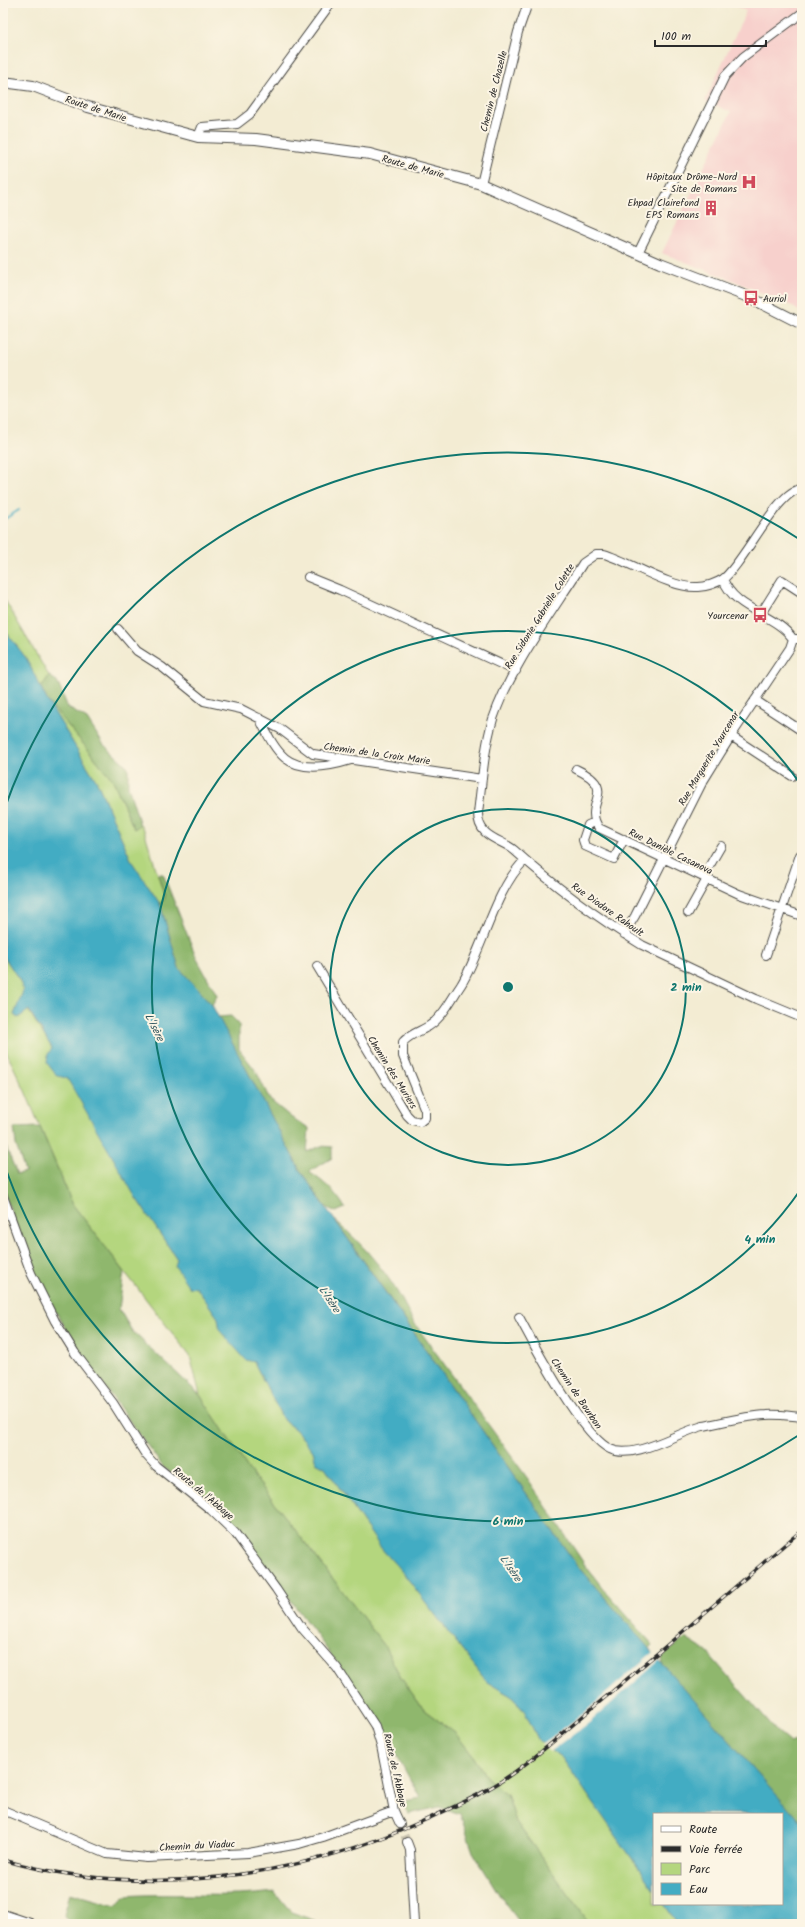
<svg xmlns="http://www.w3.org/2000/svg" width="805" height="1927" viewBox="0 0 805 1927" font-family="Kalam,sans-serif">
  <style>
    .built { fill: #f7d0cc }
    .green { fill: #b4d67e; stroke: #708054 }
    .forest { fill: #8fb76d; stroke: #5d714c }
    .water { fill: #43acc3; stroke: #376c77 }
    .pier { fill: #f3ecd3 }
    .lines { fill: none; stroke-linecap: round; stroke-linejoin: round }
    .stream { stroke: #43acc3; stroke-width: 2 }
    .minor-tunnel { stroke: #cbc5b1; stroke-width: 8; stroke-dasharray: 8 4; stroke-linecap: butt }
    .minor-casing { stroke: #494844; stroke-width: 10 }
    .tertiary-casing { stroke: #494844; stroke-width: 12 }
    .minor { stroke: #fff; stroke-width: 8 }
    .tertiary { stroke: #fff; stroke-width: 10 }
    .rail-casing { stroke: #2b2b2b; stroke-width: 3.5 }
    .rail { stroke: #fcf5e5; stroke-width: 2; stroke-dasharray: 6; stroke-linecap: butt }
    .ring { fill: none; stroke: #0f766e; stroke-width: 2 }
    .labels { text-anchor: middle; stroke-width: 4; stroke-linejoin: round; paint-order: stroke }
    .street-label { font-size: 10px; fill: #2b2b2b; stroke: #fcf5e5 }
    .poi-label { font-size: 10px; fill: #2b2b2b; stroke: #fcf5e5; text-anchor: end }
    .water-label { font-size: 11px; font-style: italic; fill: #335860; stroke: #fcf5e5 }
    .centre { fill: #0f766e; stroke: #fcf5e5; stroke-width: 2 }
    .ring-label { font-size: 12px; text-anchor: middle; font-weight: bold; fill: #0f766e; stroke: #fcf5e5; stroke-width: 4; stroke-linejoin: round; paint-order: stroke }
  </style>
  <rect width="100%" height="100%" fill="#fcf5e5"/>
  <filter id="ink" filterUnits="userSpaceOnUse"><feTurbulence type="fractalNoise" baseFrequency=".025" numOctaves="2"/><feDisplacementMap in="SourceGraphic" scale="8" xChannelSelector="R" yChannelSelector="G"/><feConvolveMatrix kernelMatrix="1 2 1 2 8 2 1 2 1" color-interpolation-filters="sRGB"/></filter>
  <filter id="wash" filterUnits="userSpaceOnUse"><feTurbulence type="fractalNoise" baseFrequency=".012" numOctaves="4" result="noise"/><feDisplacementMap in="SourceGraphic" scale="16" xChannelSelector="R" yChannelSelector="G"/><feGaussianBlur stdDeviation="0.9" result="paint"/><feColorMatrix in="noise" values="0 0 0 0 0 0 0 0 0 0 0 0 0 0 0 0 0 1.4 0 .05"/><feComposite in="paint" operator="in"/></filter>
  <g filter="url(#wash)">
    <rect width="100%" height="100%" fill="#f3ecd3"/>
    <path class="built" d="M729 3H802V313L790 305 732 280 662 253 731 112 705 101 746 11Z"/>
    <path class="green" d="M3 597 49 676 41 688 26 658 3 628Z
      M47 700 113 780 134 829 140 825 144 830 165 898 160 904 132 862 97 782Z
      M3 955 20 981 24 991 14 1015 18 1018 28 1010 52 1048 136 1198 177 1259 176 1266 189 1286 197 1288 218 1318 220 1331 254 1362 284 1421 296 1430 313 1451 316 1462 325 1467 381 1548 404 1574 487 1682 511 1696 525 1712 539 1741 562 1758 654 1890V1904H664L678 1924H590L516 1822 507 1794 487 1778 473 1756 455 1733 424 1710 401 1678 384 1645 249 1470 200 1395 190 1356 73 1205 25 1091 3 1045Z"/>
    <path class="forest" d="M49 676 57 681 68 708 87 719 103 744 128 767V786L140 825 134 829 113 780 47 700 41 688Z
      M158 874H163L197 959 217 995 212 1005 179 968 160 904 165 898Z
      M231 1016 239 1024V1049L256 1071 270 1100 292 1118 309 1128 307 1152 321 1146 332 1147V1158L309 1172C324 1182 336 1192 345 1208L336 1212 326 1207 301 1172 218 1017Z
      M40 1127 73 1205 124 1271 119 1309 132 1331 200 1395 249 1470 384 1645 401 1678 424 1710 455 1733 473 1756 487 1778 507 1794 516 1822 590 1924H521L500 1896 473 1852 460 1814 439 1807 409 1814 400 1802 420 1798 376 1716 256 1553 215 1507 163 1467 81 1354 34 1275 3 1189V1147H6L17 1174 25 1172 16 1145 14 1128Z
      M335 1220C367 1248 395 1281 412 1320L528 1479 585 1565 605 1591 653 1645 649 1649 578 1567Z
      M685 1638 707 1652 777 1732 790 1743 802 1738V1824L663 1665 662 1657Z
      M275 1892 291 1912 324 1924H71L64 1915 70 1893 116 1906 124 1896C174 1892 225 1899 275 1892Z"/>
    <path class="water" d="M3 628 26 658 47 700 97 782 132 862 160 904 179 968 212 1005 301 1172 578 1567 802 1824V1924H678L664 1904H782V1814H654V1890L562 1758 539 1741 525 1712 511 1696 487 1682 404 1574 381 1548 325 1467 316 1462 313 1451 296 1430 284 1421 254 1362 246 1360 220 1331 218 1318 197 1288 189 1287 175 1266 177 1259 136 1198 67 1078 57 1076 47 1063 48 1054 52 1048 29 1010 18 1018 14 1015 23 991 20 981 3 955Z"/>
    <path class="pier" d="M654 1651 661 1659 590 1722 550 1752 541 1745 583 1714Z"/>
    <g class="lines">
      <path class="stream" d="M3 520 19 510"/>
    </g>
  </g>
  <g filter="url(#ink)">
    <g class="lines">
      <path class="minor-tunnel" d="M400 1824 407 1842"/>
      <defs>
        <path id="minor" d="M198 137 202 127 237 124 250 114 331 3
          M481 184 518 32 528 3
          M638 253 725 76 743 57 802 13
          M802 489C778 488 743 565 723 579 717 583 706 587 698 587 671 589 631 562 604 554H596L583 563C553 611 511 666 493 719 484 749 482 781 478 813 478 819 480 827 485 832 493 840 506 843 514 850 553 885 596 917 642 945L756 999 802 1018
          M308 577 340 590 516 671
          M723 579C735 611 775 613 793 639
          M760 615 782 580 802 593
          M118 629 137 651 162 667 204 701 241 709 280 729 313 754 482 779
          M793 639H802
          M755 700 802 731
          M259 718C266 731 273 748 285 758 302 772 332 766 351 760
          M731 736 792 776
          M576 769C621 790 581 803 599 828L739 894 802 916
          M595 822 588 825 583 840 585 846 614 859 624 839
          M703 877 721 846
          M688 913 707 879
          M624 934 635 916 702 783 731 736 790 648 793 639
          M766 955 800 855
          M317 966 407 1115 412 1120 420 1122 425 1118V1110L403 1056V1042C410 1034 421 1031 429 1026 443 1017 452 998 461 985 483 949 495 889 525 860
          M3 1196 31 1273 55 1321 75 1353 113 1403 146 1455 156 1466 211 1510 235 1533 276 1589 302 1628 337 1668 375 1726 381 1746 394 1811 400 1824
          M519 1317C535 1347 582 1436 610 1449 634 1461 678 1432 703 1426 723 1422 745 1416 766 1415 778 1414 790 1416 802 1417
          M3 1810 107 1854 147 1858 248 1853 299 1844 323 1837 394 1811
          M407 1842 410 1850 414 1924"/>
        <path id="tertiary" d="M3 82 33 86 88 107 198 137 256 139 370 154 481 184 660 263 751 298 802 324
          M3 1915 30 1924"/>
      </defs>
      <use href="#minor" class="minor-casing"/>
      <use href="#tertiary" class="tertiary-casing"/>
      <use href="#minor" class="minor"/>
      <use href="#tertiary" class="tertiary"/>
      <defs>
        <path id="rail" d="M3 1860C142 1899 292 1880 423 1821 449 1809 475 1798 500 1782 534 1760 565 1731 596 1705 666 1647 733 1588 802 1530"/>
      </defs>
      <use href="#rail" class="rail-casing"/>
      <use href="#rail" class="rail"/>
    </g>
  </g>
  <g class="ring">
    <circle cx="508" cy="987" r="178"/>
    <path d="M801 1189A356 356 0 1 1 801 785"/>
    <path d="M799 1435A534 534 0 0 1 3 1161M3 813A534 534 0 0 1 799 539"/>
  </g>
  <defs>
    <symbol id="hospital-bare" viewBox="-9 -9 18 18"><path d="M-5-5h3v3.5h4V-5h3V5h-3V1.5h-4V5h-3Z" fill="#d1495b" stroke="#fcf5e5" stroke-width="2.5" paint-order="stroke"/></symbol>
    <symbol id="building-bare" viewBox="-9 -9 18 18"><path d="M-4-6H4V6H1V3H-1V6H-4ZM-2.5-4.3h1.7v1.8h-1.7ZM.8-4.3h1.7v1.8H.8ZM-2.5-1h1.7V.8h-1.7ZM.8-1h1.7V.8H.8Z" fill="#d1495b" stroke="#fcf5e5" stroke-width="2.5" paint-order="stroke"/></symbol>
    <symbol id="bus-bare" viewBox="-9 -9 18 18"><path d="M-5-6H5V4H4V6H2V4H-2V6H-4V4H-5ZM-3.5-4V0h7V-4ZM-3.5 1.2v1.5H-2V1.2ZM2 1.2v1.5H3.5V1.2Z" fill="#d1495b" stroke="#fcf5e5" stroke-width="2.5" paint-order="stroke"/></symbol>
  </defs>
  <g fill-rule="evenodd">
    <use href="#hospital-bare" x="738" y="171" width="22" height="22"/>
    <use href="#building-bare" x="700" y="197" width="22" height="22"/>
    <use href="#bus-bare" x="740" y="287" width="22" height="22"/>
    <use href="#bus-bare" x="749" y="604" width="22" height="22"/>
  </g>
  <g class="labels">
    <g class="street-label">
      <text transform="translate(493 91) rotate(-76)" y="4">Chemin de Chazelle</text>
      <text transform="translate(96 108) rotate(18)" y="4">Route de Marie</text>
      <text transform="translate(413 166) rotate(15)" y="4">Route de Marie</text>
      <text transform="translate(539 616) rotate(-58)" y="4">Rue Sidonie Gabrielle Colette</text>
      <text transform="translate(377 753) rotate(8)" y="4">Chemin de la Croix Marie</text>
      <text transform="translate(708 758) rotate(-59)" y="4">Rue Marguerite Yourcenar</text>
      <text transform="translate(671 851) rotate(26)" y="4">Rue Danièle Casanova</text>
      <text transform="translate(608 909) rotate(35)" y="4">Rue Diodore Rahoult</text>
      <text transform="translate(393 1072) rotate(58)" y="4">Chemin des Muriers</text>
      <text transform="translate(577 1393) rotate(56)" y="4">Chemin de Bourbon</text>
      <text transform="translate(204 1493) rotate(40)" y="4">Route de l'Abbaye</text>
      <text transform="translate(396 1770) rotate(77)" y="4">Route de l'Abbaye</text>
      <text transform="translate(197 1845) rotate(-3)" y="4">Chemin du Viaduc</text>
    </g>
    <g class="poi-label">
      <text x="737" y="180">Hôpitaux Drôme-Nord<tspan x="737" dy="12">- Site de Romans</tspan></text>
      <text x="699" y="206">Ehpad Clairefond<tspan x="699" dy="12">EPS Romans</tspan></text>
      <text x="763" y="302" text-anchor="start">Auriol</text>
      <text x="748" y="619">Yourcenar</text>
    </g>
    <g class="water-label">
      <text transform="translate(155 1027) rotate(63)" y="4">L'Isère</text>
      <text transform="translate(330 1299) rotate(56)" y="4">L'Isère</text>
      <text transform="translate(511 1568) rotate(55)" y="4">L'Isère</text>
    </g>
  </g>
  <circle cx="508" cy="987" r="6" class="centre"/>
  <g class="ring-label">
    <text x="686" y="991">2 min</text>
    <text x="760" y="1243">4 min</text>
    <text x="508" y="1525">6 min</text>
  </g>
  <rect width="805" height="1927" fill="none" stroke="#fcf5e5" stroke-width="16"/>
  <rect x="653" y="1813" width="130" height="92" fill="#fcf5e5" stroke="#a8a49b"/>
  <rect x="661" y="1826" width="20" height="6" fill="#ffffff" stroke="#a8a49b"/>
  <text x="689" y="1833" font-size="12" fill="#2b2b2b">Route</text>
  <rect x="661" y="1846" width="20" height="6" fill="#2b2b2b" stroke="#a8a49b"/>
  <text x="689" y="1853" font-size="12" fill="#2b2b2b">Voie ferrée</text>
  <rect x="661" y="1863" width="20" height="12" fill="#b4d67e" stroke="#a8a49b"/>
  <text x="689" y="1873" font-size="12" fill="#2b2b2b">Parc</text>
  <rect x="661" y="1883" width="20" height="12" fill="#43acc3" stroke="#a8a49b"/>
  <text x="689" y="1893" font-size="12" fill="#2b2b2b">Eau</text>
  <path d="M655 40v6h111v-6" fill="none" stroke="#2b2b2b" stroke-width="2"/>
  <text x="661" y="40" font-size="12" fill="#2b2b2b" stroke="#fcf5e5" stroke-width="3" paint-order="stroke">100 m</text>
</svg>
